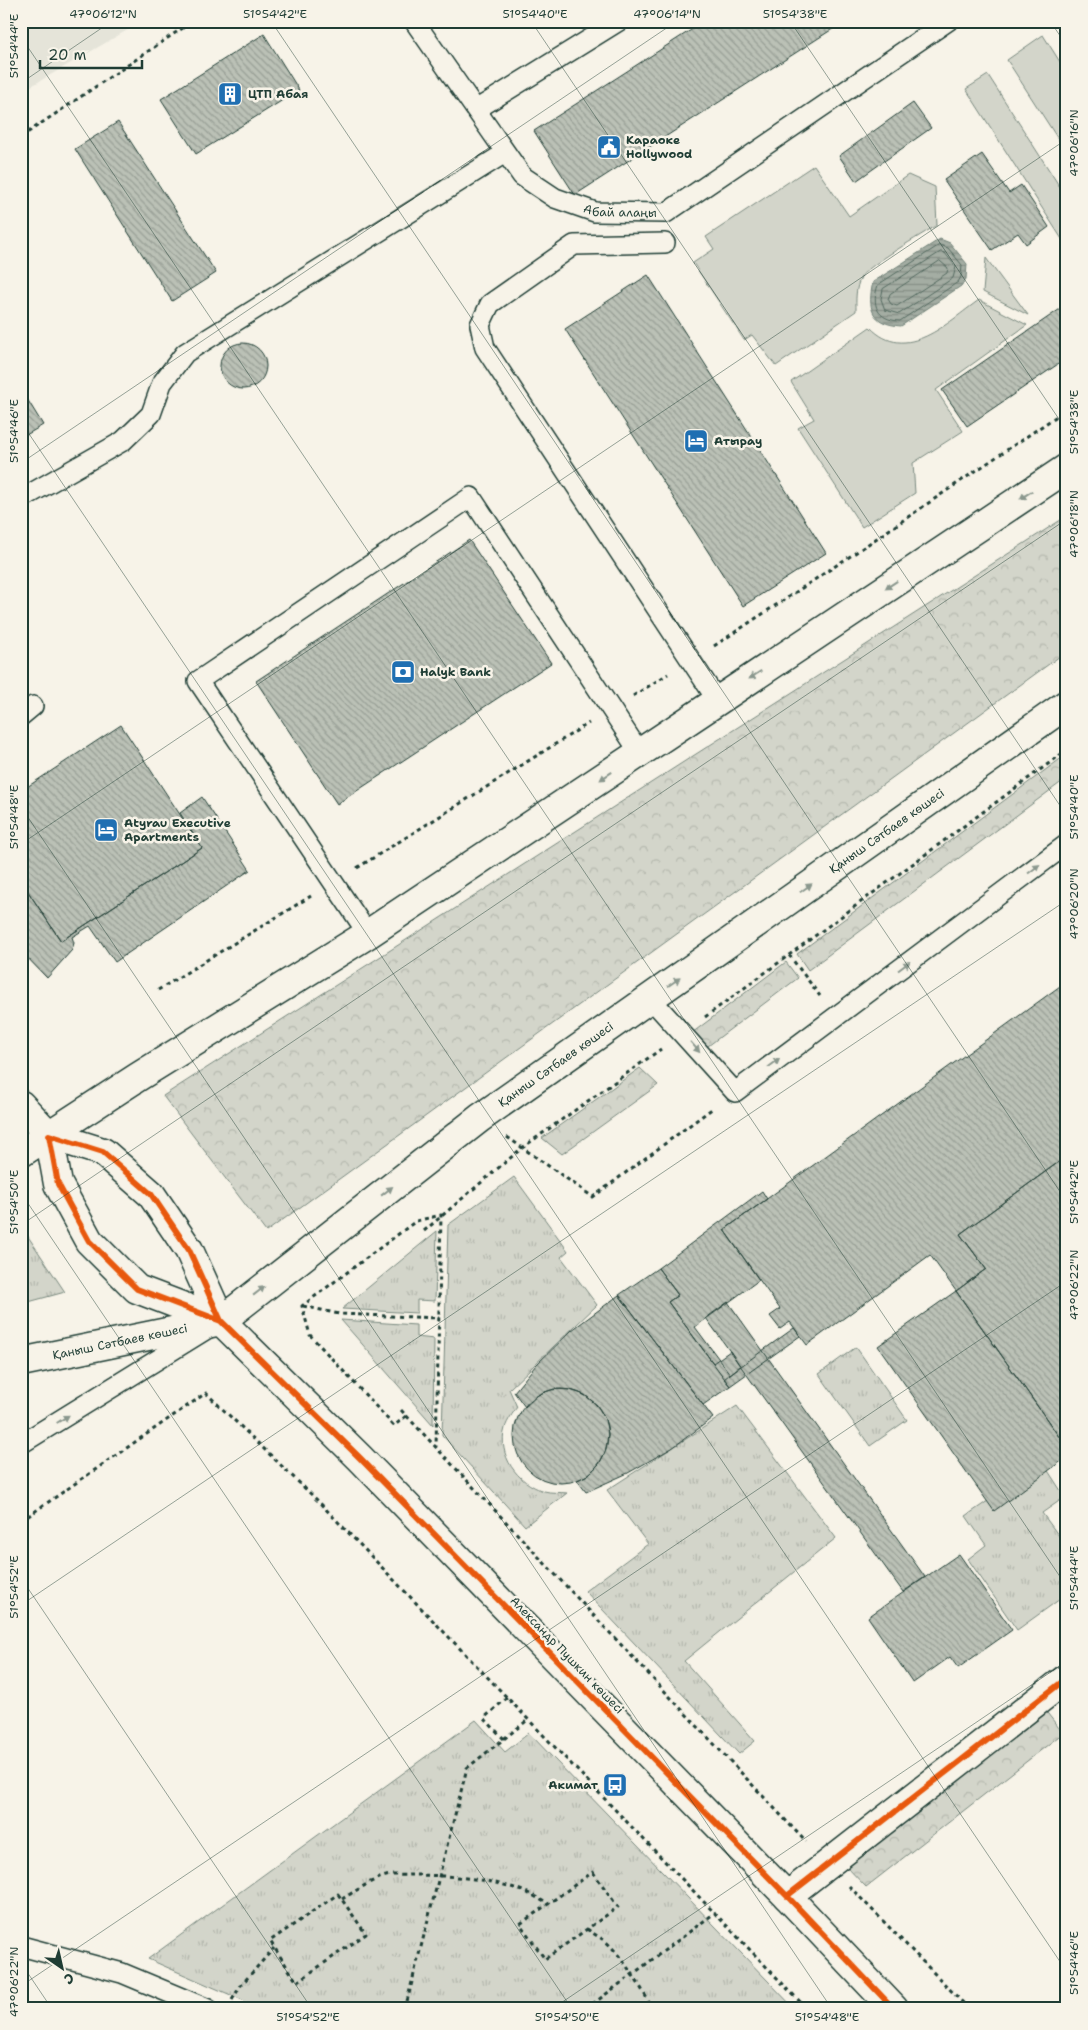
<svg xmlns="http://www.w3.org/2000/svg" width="1088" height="2030" viewBox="0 0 1088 2030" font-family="'Shantell Sans',sans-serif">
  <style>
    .built { fill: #e5e4d9 }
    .grass { fill: url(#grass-tufts); stroke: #79897f }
    .forest { fill: url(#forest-crowns); stroke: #79897f }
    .green { fill: #d3d5ca; stroke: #79897f }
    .water { fill: url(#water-rules); stroke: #6f8077 }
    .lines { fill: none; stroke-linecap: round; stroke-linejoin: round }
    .shore { stroke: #546a60; stroke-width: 1 }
    .building { fill: url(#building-back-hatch); stroke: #1f3d34 }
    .service-casing { stroke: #1f3d34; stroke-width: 22 }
    .minor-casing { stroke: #1f3d34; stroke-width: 31 }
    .tertiary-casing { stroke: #1f3d34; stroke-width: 31 }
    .primary-casing { stroke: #1f3d34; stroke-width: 31 }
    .path { stroke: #1f3d34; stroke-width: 3; stroke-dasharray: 4 4; stroke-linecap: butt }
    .service { stroke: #f7f3e8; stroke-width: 19 }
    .minor { stroke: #f7f3e8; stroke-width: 28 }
    .tertiary { stroke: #f7f3e8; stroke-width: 28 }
    .primary { stroke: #f7f3e8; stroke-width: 28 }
    .cycleway-casing { stroke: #f7f3e8; stroke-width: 9 }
    .cycleway { stroke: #e8590c; stroke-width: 6 }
    .oneway { fill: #8b988e }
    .ticks { fill: none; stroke: #1f3d34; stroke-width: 1; stroke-opacity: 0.45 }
    .labels { text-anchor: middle; stroke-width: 5; stroke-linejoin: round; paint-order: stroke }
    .poi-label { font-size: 12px; font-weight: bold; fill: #1f3d34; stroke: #f7f3e8; text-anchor: start }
    .street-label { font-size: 12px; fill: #1f3d34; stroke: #f7f3e8 }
    .neatline { fill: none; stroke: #1f3d34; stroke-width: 2 }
    .ticks-label { font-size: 12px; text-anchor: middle; fill: #1f3d34 }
  </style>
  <defs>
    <pattern id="grass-tufts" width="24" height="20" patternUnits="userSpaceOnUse" patternTransform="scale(1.25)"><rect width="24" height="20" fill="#d3d5ca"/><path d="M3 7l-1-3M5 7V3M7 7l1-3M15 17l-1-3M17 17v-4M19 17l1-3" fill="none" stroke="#b5b8ae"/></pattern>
    <pattern id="forest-crowns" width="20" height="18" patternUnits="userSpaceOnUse" patternTransform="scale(1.25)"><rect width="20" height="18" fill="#d3d5ca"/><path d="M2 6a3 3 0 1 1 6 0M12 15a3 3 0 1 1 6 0" fill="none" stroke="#b5b8ae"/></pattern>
    <pattern id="water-rules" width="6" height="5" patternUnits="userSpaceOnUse" patternTransform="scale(1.25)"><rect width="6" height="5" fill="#a4ada3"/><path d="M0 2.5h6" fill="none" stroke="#858e86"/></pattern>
    <pattern id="building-back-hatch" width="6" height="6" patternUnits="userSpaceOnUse" patternTransform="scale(1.25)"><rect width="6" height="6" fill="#bbc1b6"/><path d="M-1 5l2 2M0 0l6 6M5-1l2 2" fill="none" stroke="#979e95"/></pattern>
  </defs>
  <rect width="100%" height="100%" fill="#f7f3e8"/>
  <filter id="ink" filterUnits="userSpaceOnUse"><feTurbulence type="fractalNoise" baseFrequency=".02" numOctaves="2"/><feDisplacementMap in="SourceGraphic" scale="10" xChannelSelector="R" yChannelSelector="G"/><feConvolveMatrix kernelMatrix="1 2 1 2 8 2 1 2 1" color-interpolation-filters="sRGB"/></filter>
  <g filter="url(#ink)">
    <path class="built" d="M21 21H143L21 92Z"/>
    <path class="grass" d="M514 1177 568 1251 561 1257 597 1305 509 1389 517 1407C513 1413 507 1421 505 1428 497 1455 517 1483 544 1491 551 1493 560 1492 567 1493L525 1526 442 1435 448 1225Z
      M21 1226 65 1292 21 1304Z
      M437 1231 435 1301 417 1300V1313L342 1309Z
      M341 1320 416 1325V1337L434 1339 433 1425Z
      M856 1347 907 1420 870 1446 819 1374Z
      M737 1406 836 1538 684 1661 755 1741 739 1754 585 1591 648 1544 607 1490Z
      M1043 1463 1065 1497 1042 1513 1067 1547V1594L1017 1630 968 1559 986 1545 966 1516Z
      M476 1720 505 1752 529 1733 795 2009H263L148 1959Z"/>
    <path class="forest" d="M1067 516V651L266 1232 163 1096Z
      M1067 754V778L808 970 797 954Z
      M786 962 798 978 704 1049 692 1033Z
      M640 1068 658 1085 562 1154 542 1138Z
      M1044 1709 1063 1733 866 1887 845 1865Z"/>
    <path class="green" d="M1043 35 1067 73V153L1007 60Z
      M988 75 1067 198V247L966 89Z
      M814 165 849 216 908 175 935 187 937 225C923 234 867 266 861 277 855 289 856 299 856 311L776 366 752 335 744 340 693 263 714 249 706 237Z
      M986 258 1028 315 983 292Z
      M979 300 1027 325 936 390 963 431 913 463 915 493 862 527 798 428 814 419 791 382 870 327C906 365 948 322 979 300Z"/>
    <path class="water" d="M940 239 950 243 967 264 966 279 961 286 901 326C871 324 867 308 873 282Z"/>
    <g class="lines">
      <path class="shore" d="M940 245 948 248 962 265 961 277 958 282 900 321C877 320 871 305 878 285Z
        M941 252 945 253 956 267 953 278 899 314 885 310 881 299 883 289Z
        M940 261 948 268 947 273 897 306 891 304 888 299 890 294Z"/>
    </g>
    <path class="building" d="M705 21H845L575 195 534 131Z
      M264 34 299 90 196 154 161 99Z
      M913 103 931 128 856 181 839 156Z
      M118 122 216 273 172 301 75 149Z
      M982 154 1009 193 1021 185 1049 227 1026 244 1018 233 992 250 944 180Z
      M648 275 826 553 743 606 565 329Z
      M1066 305 1067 358 967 426 942 390Z
      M220 366a23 23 0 1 1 46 0a23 23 0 1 1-46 0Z
      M21 389 43 425 21 438Z
      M469 540 551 663 337 804 256 681Z
      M121 725 202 848 61 941 21 881V791Z
      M202 797 250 870 115 962 90 926 72 937 74 943 72 950 47 978 21 951V881L61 941 202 848 180 813Z
      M1067 981V1156L960 1234 986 1269 956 1291 930 1255 807 1345 790 1322 780 1329 770 1316 780 1309 724 1230Z
      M1067 1156V1448L956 1291 986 1269 960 1234Z
      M762 1191 767 1199 724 1230 759 1280 695 1327 730 1374 794 1328 800 1336 730 1386 668 1302 678 1295 658 1268Z
      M658 1268 678 1295 668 1302 713 1363 730 1351 740 1366 724 1379 730 1386 703 1405 619 1295Z
      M956 1291 1067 1448V1457L994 1511 878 1346Z
      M619 1295 713 1418 672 1448 628 1473 586 1492 577 1480 588 1475 599 1464 606 1450 608 1434 605 1419 597 1405 585 1395 570 1390 554 1389 539 1394 525 1407 514 1392 536 1365 572 1330Z
      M728 1302 925 1577 903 1592 706 1318Z
      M514 1436a47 47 0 1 1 94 0a47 47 0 1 1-94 0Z
      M959 1554 1012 1630 958 1668 950 1657 913 1683 868 1617Z"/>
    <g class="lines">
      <defs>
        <g id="service">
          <path id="s1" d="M414 21 522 176 555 198 595 212 666 213 948 21"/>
          <path d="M477 109 619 21"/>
          <path d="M665 243 574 245 490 304 480 325 485 348 717 700"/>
          <path d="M21 499 123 441 151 414 162 383 185 353 505 153"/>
          <path d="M21 716 33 706"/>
          <path d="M368 934 198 681 471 497 640 753"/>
          <path d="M650 998 735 1092 1067 844"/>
          <path d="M21 1444 207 1329"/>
          <path d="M21 1946 122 1973 208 2009"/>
        </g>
        <path id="minor" d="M787 1896 1067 1678"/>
        <path id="tertiary" d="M21 1105 49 1135
          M221 1321 137 1289 89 1241 58 1184 49 1135 103 1152 151 1194 189 1250 221 1321 360 1458 787 1896 894 2009"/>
        <g id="primary">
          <path d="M21 1153 138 1077 368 934 1067 468"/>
          <path id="s2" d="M21 1362 221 1321 480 1118 1067 704"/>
        </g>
      </defs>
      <use href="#service" class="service-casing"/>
      <use href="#minor" class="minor-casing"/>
      <use href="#tertiary" class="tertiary-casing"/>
      <use href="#primary" class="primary-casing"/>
      <path class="path" d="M21 137 193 21
        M714 646 858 551 1067 409
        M633 696 668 674
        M357 868 589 723
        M789 955 820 996
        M158 990 311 896
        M705 1017 1067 750
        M507 1137 593 1197 713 1108
        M424 1231 522 1148 661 1049
        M303 1306 339 1314 439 1318
        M401 1410 806 1842
        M406 1416 394 1426 310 1335 302 1306 416 1221 441 1215 436 1447
        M21 1521 206 1393 316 1499 807 2009
        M504 1739 484 1718 508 1697
        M593 1872 618 1907 545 1959 520 1924Z
        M849 1886 969 2009
        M338 1894 366 1934 297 1982 270 1941Z
        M342 1899C354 1892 373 1879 386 1876 393 1874 402 1876 409 1875 451 1875 513 1879 547 1904
        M587 1929C592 1933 598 1936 604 1940 619 1952 644 1990 652 2009
        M232 2000 241 1985 274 1948
        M407 2003 432 2009
        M405 2009 467 1768 529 1719
        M586 2009 716 1912"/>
      <use href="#service" class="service"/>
      <use href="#minor" class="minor"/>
      <use href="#tertiary" class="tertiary"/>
      <use href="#primary" class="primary"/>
      <defs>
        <path id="cycleway" d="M221 1321 137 1289 89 1241 58 1184 49 1135 103 1152 151 1194 189 1250 221 1321 360 1458 787 1896 894 2009
          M787 1896 1067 1678"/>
      </defs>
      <use href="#cycleway" class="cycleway-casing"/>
      <use href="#cycleway" class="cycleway"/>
    </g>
    <defs><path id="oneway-solid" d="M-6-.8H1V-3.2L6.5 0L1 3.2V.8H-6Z" transform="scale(1.25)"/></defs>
    <g class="oneway">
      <use href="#oneway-solid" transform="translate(1026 495) rotate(146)"/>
      <use href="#oneway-solid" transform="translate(891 585) rotate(146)"/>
      <use href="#oneway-solid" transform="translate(755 675) rotate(146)"/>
      <use href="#oneway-solid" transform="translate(606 776) rotate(146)"/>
      <use href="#oneway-solid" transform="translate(1034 869) rotate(-37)"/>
      <use href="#oneway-solid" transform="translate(806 888) rotate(-35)"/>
      <use href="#oneway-solid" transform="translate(904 966) rotate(-37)"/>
      <use href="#oneway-solid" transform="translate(674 982) rotate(-35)"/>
      <use href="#oneway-solid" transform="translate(695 1047) rotate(49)"/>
      <use href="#oneway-solid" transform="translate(774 1063) rotate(-37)"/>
      <use href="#oneway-solid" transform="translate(387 1191) rotate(-38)"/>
      <use href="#oneway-solid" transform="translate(259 1291) rotate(-38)"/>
      <use href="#oneway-solid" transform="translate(63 1419) rotate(-32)"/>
    </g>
  </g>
  <path class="ticks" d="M271 21 1067 1202M531 21 1067 816M790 21 1067 431M1050 21 1067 46M21 37 1067 1587M21 83 112 21M21 422 1067 1972M21 463 677 21M21 807 832 2009M21 844 1067 139M21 1193 572 2009M21 1225 1067 519M21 1578 312 2009M21 1605 1067 900M21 1963 52 2009M21 1986 1067 1281M552 2009 1067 1661"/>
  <defs>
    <symbol id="building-square" viewBox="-11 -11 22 22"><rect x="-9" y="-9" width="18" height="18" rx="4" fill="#1f6fb2" stroke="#f7f3e8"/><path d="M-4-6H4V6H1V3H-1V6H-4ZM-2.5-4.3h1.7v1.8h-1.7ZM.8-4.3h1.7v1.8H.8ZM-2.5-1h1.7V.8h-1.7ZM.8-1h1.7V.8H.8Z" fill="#fff"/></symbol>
    <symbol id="civic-square" viewBox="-11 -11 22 22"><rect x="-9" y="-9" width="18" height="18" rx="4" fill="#1f6fb2" stroke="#f7f3e8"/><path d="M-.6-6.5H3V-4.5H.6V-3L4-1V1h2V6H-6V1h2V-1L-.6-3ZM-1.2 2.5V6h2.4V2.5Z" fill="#fff"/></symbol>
    <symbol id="hotel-square" viewBox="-11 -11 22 22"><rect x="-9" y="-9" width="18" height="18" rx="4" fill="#1f6fb2" stroke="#f7f3e8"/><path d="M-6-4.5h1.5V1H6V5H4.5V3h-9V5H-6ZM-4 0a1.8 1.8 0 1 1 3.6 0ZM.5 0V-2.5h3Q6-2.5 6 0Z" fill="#fff"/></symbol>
    <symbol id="bank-square" viewBox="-11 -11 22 22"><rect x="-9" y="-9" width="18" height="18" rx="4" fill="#1f6fb2" stroke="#f7f3e8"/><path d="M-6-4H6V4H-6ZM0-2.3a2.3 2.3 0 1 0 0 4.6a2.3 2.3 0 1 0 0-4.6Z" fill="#fff"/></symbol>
    <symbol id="bus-square" viewBox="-11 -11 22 22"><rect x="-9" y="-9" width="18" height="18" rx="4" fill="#1f6fb2" stroke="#f7f3e8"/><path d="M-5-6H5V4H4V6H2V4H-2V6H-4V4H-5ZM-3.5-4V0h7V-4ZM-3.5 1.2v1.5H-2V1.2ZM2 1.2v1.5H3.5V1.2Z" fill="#fff"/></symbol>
  </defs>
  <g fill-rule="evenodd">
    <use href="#building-square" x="216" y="80" width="28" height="28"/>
    <use href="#civic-square" x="595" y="133" width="28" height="28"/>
    <use href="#hotel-square" x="682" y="427" width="28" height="28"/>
    <use href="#bank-square" x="389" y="658" width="28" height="28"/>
    <use href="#hotel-square" x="92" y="816" width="28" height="28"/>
    <use href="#bus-square" x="601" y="1771" width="28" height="28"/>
  </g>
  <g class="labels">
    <g class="poi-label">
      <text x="248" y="98">ЦТП Абая</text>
      <text x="626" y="144">Караоке<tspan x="626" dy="14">Hollywood</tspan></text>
      <text x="714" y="445">Атырау</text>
      <text x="420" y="676">Halyk Bank</text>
      <text x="124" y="827">Atyrau Executive<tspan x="124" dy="14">Apartments</tspan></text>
      <text x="598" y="1789" text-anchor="end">Акимат</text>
    </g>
    <g class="street-label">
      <text dy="4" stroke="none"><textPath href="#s1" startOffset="296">Абай алаңы</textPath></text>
      <text dy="4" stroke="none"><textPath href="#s2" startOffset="1031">Қаныш Сәтбаев көшесі</textPath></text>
      <text dy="4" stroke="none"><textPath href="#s2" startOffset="626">Қаныш Сәтбаев көшесі</textPath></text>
      <text dy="4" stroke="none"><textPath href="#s2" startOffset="101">Қаныш Сәтбаев көшесі</textPath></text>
      <text transform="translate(567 1655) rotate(46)" y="4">Александр Пушкин көшесі</text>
    </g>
  </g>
  <rect width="1088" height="2030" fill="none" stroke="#f7f3e8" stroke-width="55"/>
  <g transform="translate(62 1968) rotate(146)" stroke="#f7f3e8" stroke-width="4" paint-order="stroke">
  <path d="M0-4L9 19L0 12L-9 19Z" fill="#1f3d34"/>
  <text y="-8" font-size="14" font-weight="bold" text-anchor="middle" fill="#1f3d34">С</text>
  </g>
  <path d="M40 60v8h102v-8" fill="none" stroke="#1f3d34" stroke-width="2.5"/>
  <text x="48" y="60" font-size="15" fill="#1f3d34" stroke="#f7f3e8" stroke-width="4" paint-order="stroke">20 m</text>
  <rect x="28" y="28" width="1032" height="1974" class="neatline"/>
  <g class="ticks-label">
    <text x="103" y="18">47°06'12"N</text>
    <text x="275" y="18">51°54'42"E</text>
    <text x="535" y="18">51°54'40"E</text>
    <text x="667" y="18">47°06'14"N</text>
    <text x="795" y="18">51°54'38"E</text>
    <text transform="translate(14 46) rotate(-90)" y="4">51°54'44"E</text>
    <text transform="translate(1074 143) rotate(-90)" y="4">47°06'16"N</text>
    <text transform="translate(1074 422) rotate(-90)" y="4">51°54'38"E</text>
    <text transform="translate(14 431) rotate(-90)" y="4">51°54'46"E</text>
    <text transform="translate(1074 524) rotate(-90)" y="4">47°06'18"N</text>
    <text transform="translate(1074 807) rotate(-90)" y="4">51°54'40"E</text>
    <text transform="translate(14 817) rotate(-90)" y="4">51°54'48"E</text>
    <text transform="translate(1074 904) rotate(-90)" y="4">47°06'20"N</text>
    <text transform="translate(1074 1192) rotate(-90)" y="4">51°54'42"E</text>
    <text transform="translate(14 1202) rotate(-90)" y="4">51°54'50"E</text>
    <text transform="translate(1074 1285) rotate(-90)" y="4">47°06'22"N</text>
    <text transform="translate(1074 1578) rotate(-90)" y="4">51°54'44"E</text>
    <text transform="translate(14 1587) rotate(-90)" y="4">51°54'52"E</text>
    <text transform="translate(1074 1963) rotate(-90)" y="4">51°54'46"E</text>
    <text transform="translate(14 1982) rotate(-90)" y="4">47°06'22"N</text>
    <text x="308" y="2021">51°54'52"E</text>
    <text x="567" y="2021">51°54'50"E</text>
    <text x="827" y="2021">51°54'48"E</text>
  </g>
</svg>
